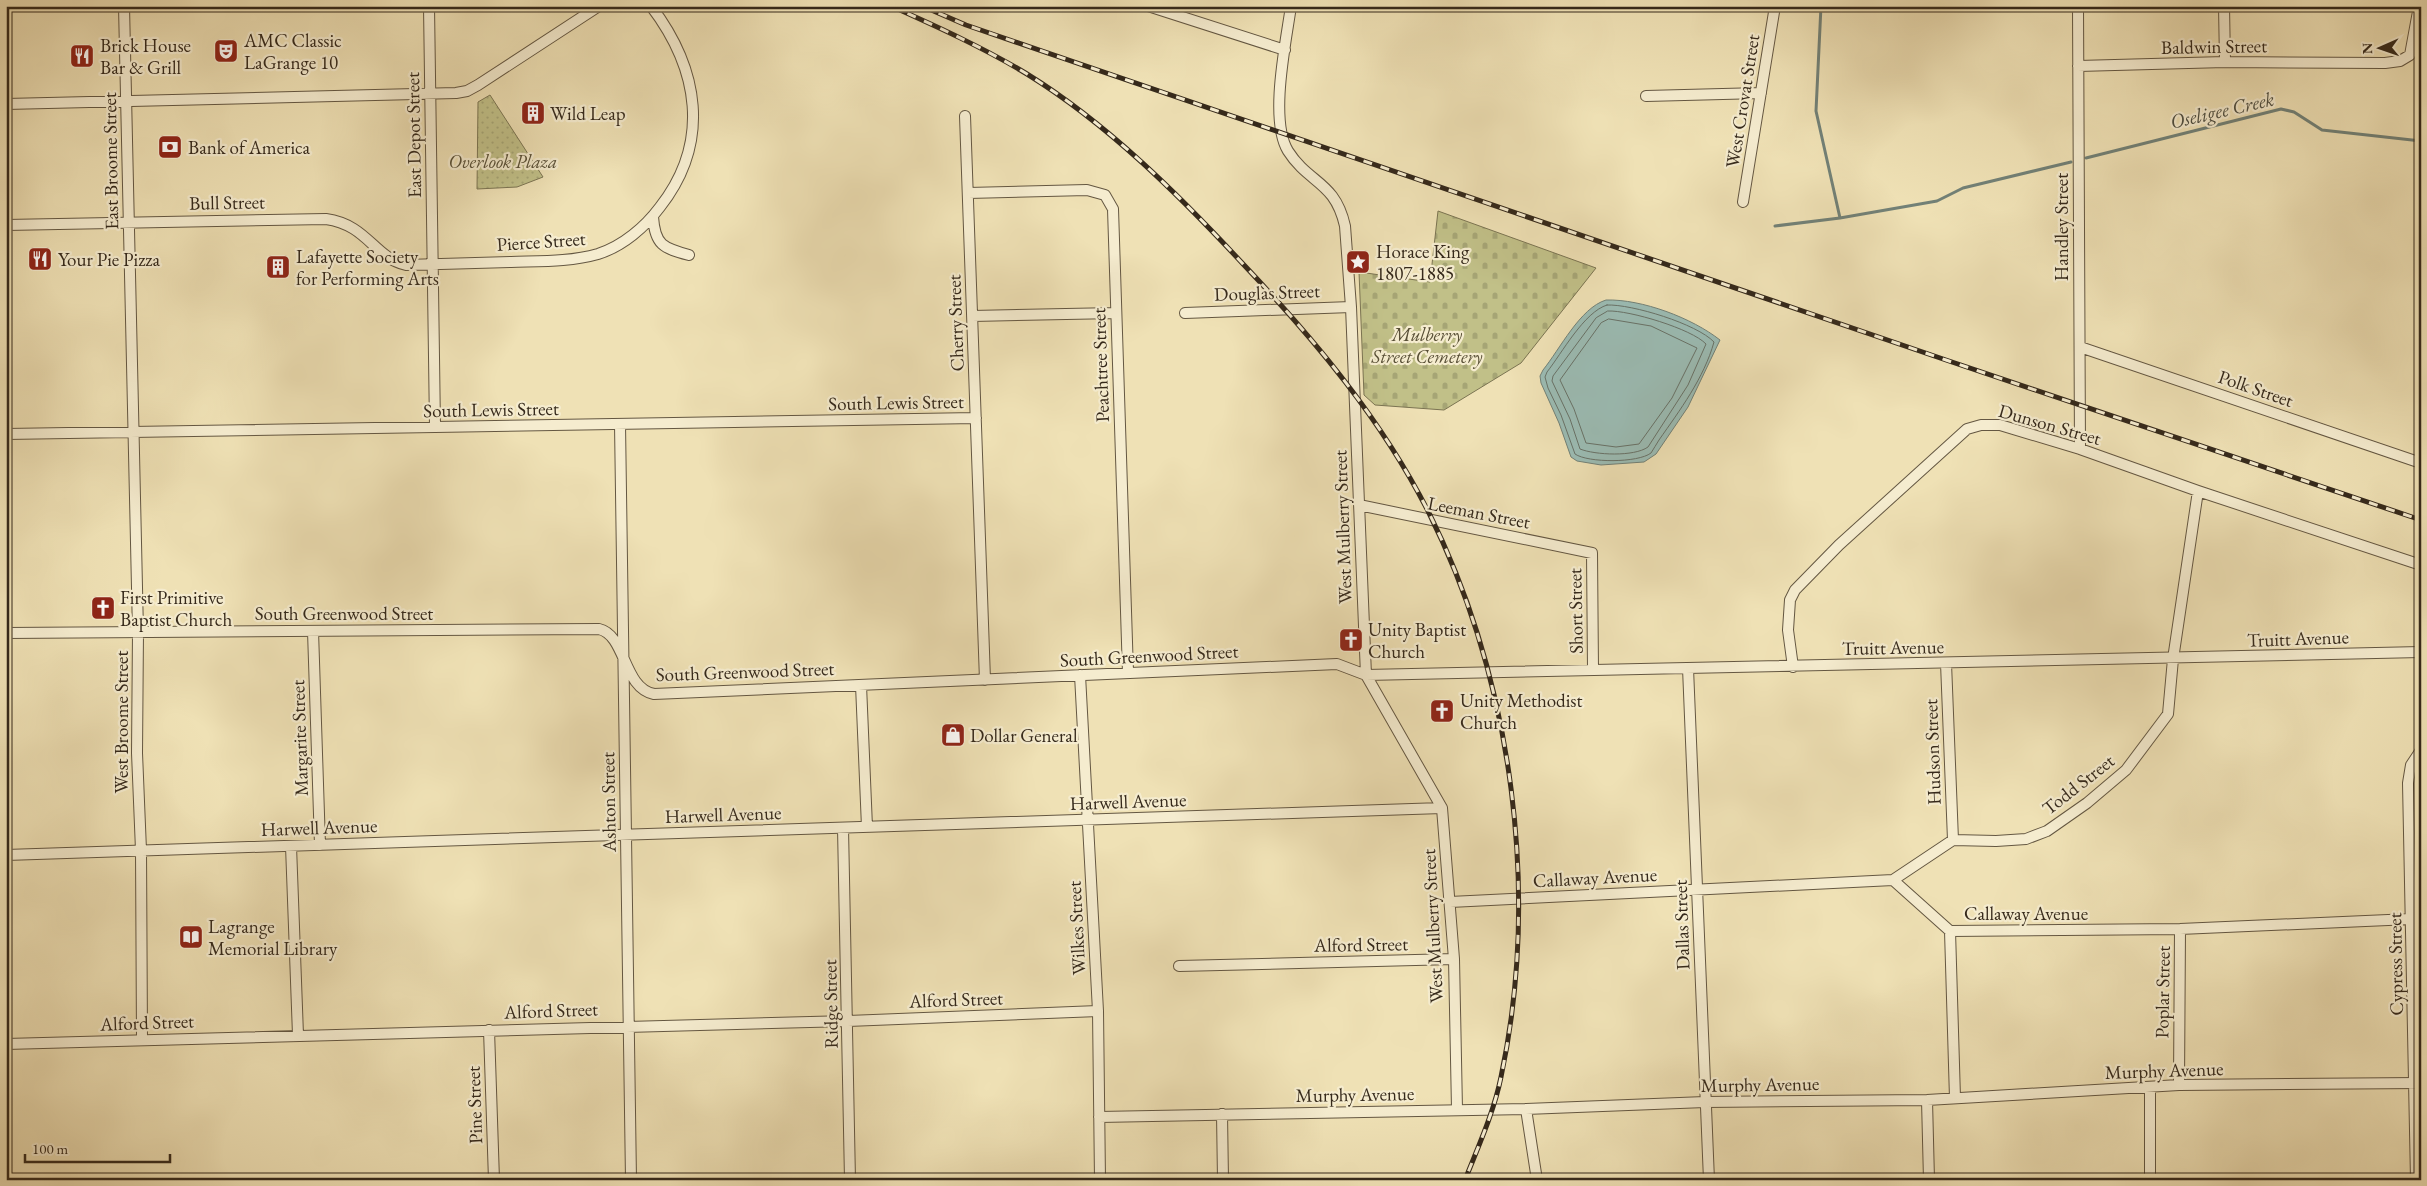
<svg xmlns="http://www.w3.org/2000/svg" width="2427" height="1186" viewBox="0 0 2427 1186" font-family="'EB Garamond',serif">
  <style>
    .cemetery { fill: url(#cemetery-stones); stroke: #7b7452 }
    .park { fill: url(#park-dots); stroke: #7b7452 }
    .water { fill: #9bbcb4; stroke: #728177 }
    .lines { fill: none; stroke-linecap: round; stroke-linejoin: round }
    .shore { stroke: #687268; stroke-width: 1 }
    .stream { stroke: #728177; stroke-width: 3 }
    .minor-casing { stroke: #645742; stroke-width: 12 }
    .minor { stroke: #f5eccf; stroke-width: 10 }
    .rail-casing { stroke: #35291b; stroke-width: 5 }
    .rail { stroke: #f5eccf; stroke-width: 3; stroke-dasharray: 9; stroke-linecap: butt }
    .labels { text-anchor: middle; stroke-width: 4.5; stroke-linejoin: round; paint-order: stroke }
    .poi-label { font-size: 19px; fill: #35291b; stroke: #f5eccf; text-anchor: start }
    .street-label { font-size: 19px; fill: #35291b; stroke: #f5eccf }
    .park-label { font-size: 19px; font-style: italic; fill: #584f36; stroke: #f5eccf }
    .water-label { font-size: 20px; font-style: italic; fill: #4e4e41; stroke: #f5eccf }
  </style>
  <defs>
    <pattern id="cemetery-stones" width="16" height="16" patternUnits="userSpaceOnUse" patternTransform="scale(1.25)"><rect width="16" height="16" fill="#c1c088"/><path d="M2 7V4a2 2 0 0 1 4 0v3zM10 15v-3a2 2 0 0 1 4 0v3z" fill="#a6a575"/></pattern>
    <pattern id="park-dots" width="8" height="8" patternUnits="userSpaceOnUse" patternTransform="scale(1.25)"><rect width="8" height="8" fill="#c1c088"/><path d="M2 2h.1M6 6h.1" fill="none" stroke="#a6a575" stroke-width="1.8" stroke-linecap="round"/></pattern>
  </defs>
  <rect width="100%" height="100%" fill="#efe1b5"/>
  <filter id="stains"><feTurbulence type="fractalNoise" baseFrequency=".004" numOctaves="4"/><feColorMatrix values="0 0 0 0 .2 0 0 0 0 .09 0 0 0 0 .02 0 0 0 .5 -.17"/></filter>
  <radialGradient id="worn" r=".72"><stop offset=".6" stop-color="#630" stop-opacity="0"/><stop offset="1" stop-color="#630" stop-opacity=".3"/></radialGradient>
  <path class="cemetery" d="M1438 211 1596 268 1521 363 1444 410 1375 405 1364 395 1359 272 1430 282Z"/>
  <path class="park" d="M490 95 543 177 517 187 477 189 478 102Z"/>
  <path class="water" d="M1606 300C1642 299 1692 318 1720 340L1688 407 1656 454 1644 462 1601 465 1577 461 1571 457 1559 423 1541 383 1540 376 1543 370C1560 349 1580 308 1606 300Z"/>
  <g class="lines">
    <path class="shore" d="M1607 305C1632 304 1697 324 1714 342 1704 378 1680 410 1659 440 1656 444 1654 449 1651 453 1638 463 1588 463 1575 454L1561 415 1548 388 1545 377 1547 372C1562 353 1584 312 1607 305Z
      M1608 311C1629 310 1692 329 1706 344L1688 385 1648 447C1634 457 1595 455 1580 449L1570 419 1552 381 1553 376 1596 318Z
      M1609 319 1651 326 1697 348 1672 398 1639 444 1616 447 1586 443 1574 409 1560 380 1601 323Z"/>
    <path class="stream" d="M1821 6 1816 111 1840 218
      M2086 158 2281 109 2294 112 2322 130 2421 141
      M1775 226 1840 218 1937 201 1963 188 2071 162"/>
    <defs>
      <path id="minor" d="M124 6 138 632 137 753 141 850 142 1039
        M429 6 435 427
        M1148 6 1285 50
        M1291 6C1286 42 1269 120 1288 151 1309 184 1335 181 1345 226L1351 307 1366 675 1442 808 1454 959 1457 1109
        M2078 6 2080 449
        M2224 6 2225 62
        M2078 66 2225 62 2385 63 2400 61 2410 55 2419 6
        M1646 96 1761 93
        M6 104 456 93 467 91 478 85 599 6
        M965 116 985 680
        M968 193 1087 190 1105 195 1113 209 1128 673
        M1743 202 1775 6
        M653 217C655 245 663 248 689 255
        M6 225 326 219C368 225 373 257 406 265 441 264 476 263 511 262 540 261 570 262 598 254 623 246 645 227 660 207 711 142 699 69 651 6
        M1185 313 1351 307
        M972 316 1116 313
        M2080 347 2421 463
        M620 424 631 1180
        M6 434 976 418
        M1359 505 1592 553 1593 670
        M313 631 320 845
        M6 633 599 629C626 635 623 688 654 694L1337 664 1366 675 2421 652
        M1946 663 1953 840
        M1793 667 1788 630 1790 600 1795 590 1839 545 1967 429 1981 425H2000L2080 449 2198 491 2421 565
        M1688 668 1709 1180
        M1080 675 1098 1011 1100 1180
        M861 685 867 827
        M843 828 850 1180
        M291 846 298 1035
        M6 855 1442 808
        M1893 880 1953 840 1996 841 2026 839 2047 831 2087 803 2126 770 2168 714 2173 659 2198 491
        M1450 902 1893 880 1950 931 2180 929 2411 919
        M1950 931 1955 1098
        M1179 966 1454 959
        M489 1030 494 1180
        M6 1044 848 1021 1098 1011
        M2179 1085 2180 929
        M2150 1088V1180
        M1927 1100 1929 1180
        M1526 1109 1537 1180
        M1222 1114 1223 1180
        M1099 1117 1526 1109 1705 1102 1927 1100 2179 1085 2421 1083
        M2416 1180 2408 783 2411 765 2421 750"/>
    </defs>
    <use href="#minor" class="minor-casing"/>
    <use href="#minor" class="minor"/>
    <defs>
      <path id="rail" d="M891 6C938 27 984 48 1027 74 1108 124 1180 196 1244 265 1315 340 1382 420 1429 513 1513 682 1540 893 1501 1077 1494 1112 1478 1147 1465 1180
        M922 6 966 25 1946 360 2421 520"/>
    </defs>
    <use href="#rail" class="rail-casing"/>
    <use href="#rail" class="rail"/>
  </g>
  <defs>
    <symbol id="theatre-square" viewBox="-11 -11 22 22"><rect x="-9" y="-9" width="18" height="18" rx="4" fill="#8f2418" stroke="#f5eccf"/><path d="M-5-5.5Q0-4 5-5.5V0Q5 5 0 6Q-5 5-5 0ZM-3.3-2.5H-1v1.5H-3.3ZM1-2.5H3.3v1.5H1ZM-2.8 1Q0 5.5 2.8 1Z" fill="#fff"/></symbol>
    <symbol id="restaurant-square" viewBox="-11 -11 22 22"><rect x="-9" y="-9" width="18" height="18" rx="4" fill="#8f2418" stroke="#f5eccf"/><path d="M-5-6h1v4h1v-4h1v4h1v-4h1v5L-1.5 .5V6h-2V.5L-5-1ZM5-6V6H3V1.5H1.5Q1.5-4 5-6Z" fill="#fff"/></symbol>
    <symbol id="building-square" viewBox="-11 -11 22 22"><rect x="-9" y="-9" width="18" height="18" rx="4" fill="#8f2418" stroke="#f5eccf"/><path d="M-4-6H4V6H1V3H-1V6H-4ZM-2.5-4.3h1.7v1.8h-1.7ZM.8-4.3h1.7v1.8H.8ZM-2.5-1h1.7V.8h-1.7ZM.8-1h1.7V.8H.8Z" fill="#fff"/></symbol>
    <symbol id="bank-square" viewBox="-11 -11 22 22"><rect x="-9" y="-9" width="18" height="18" rx="4" fill="#8f2418" stroke="#f5eccf"/><path d="M-6-4H6V4H-6ZM0-2.3a2.3 2.3 0 1 0 0 4.6a2.3 2.3 0 1 0 0-4.6Z" fill="#fff"/></symbol>
    <symbol id="sight-square" viewBox="-11 -11 22 22"><rect x="-9" y="-9" width="18" height="18" rx="4" fill="#8f2418" stroke="#f5eccf"/><path d="M0-6L1.8-2.2L6-1.7L2.9 1.2L3.7 5.4L0 3.3L-3.7 5.4L-2.9 1.2L-6-1.7L-1.8-2.2Z" fill="#fff"/></symbol>
    <symbol id="church-square" viewBox="-11 -11 22 22"><rect x="-9" y="-9" width="18" height="18" rx="4" fill="#8f2418" stroke="#f5eccf"/><path d="M-1.2-6h2.4v3.5h3.3v2.4h-3.3V6h-2.4V-.1h-3.3v-2.4h3.3Z" fill="#fff"/></symbol>
    <symbol id="shop-square" viewBox="-11 -11 22 22"><rect x="-9" y="-9" width="18" height="18" rx="4" fill="#8f2418" stroke="#f5eccf"/><path d="M-5-2.5h2.3a2.7 3.5 0 0 1 5.4 0H5L5.5 6h-11ZM-1.5-2.5h3a1.5 2.3 0 0 0-3 0Z" fill="#fff"/></symbol>
    <symbol id="library-square" viewBox="-11 -11 22 22"><rect x="-9" y="-9" width="18" height="18" rx="4" fill="#8f2418" stroke="#f5eccf"/><path d="M-6-4Q-3-5.5-.7-3.5V5Q-3 3-6 4ZM6-4Q3-5.5 .7-3.5V5Q3 3 6 4Z" fill="#fff"/></symbol>
  </defs>
  <g fill-rule="evenodd">
    <use href="#theatre-square" x="212" y="37" width="28" height="28"/>
    <use href="#restaurant-square" x="68" y="42" width="28" height="28"/>
    <use href="#building-square" x="519" y="99" width="28" height="28"/>
    <use href="#bank-square" x="156" y="133" width="28" height="28"/>
    <use href="#restaurant-square" x="26" y="245" width="28" height="28"/>
    <use href="#sight-square" x="1344" y="248" width="28" height="28"/>
    <use href="#building-square" x="264" y="253" width="28" height="28"/>
    <use href="#church-square" x="89" y="594" width="28" height="28"/>
    <use href="#church-square" x="1337" y="626" width="28" height="28"/>
    <use href="#church-square" x="1428" y="697" width="28" height="28"/>
    <use href="#shop-square" x="939" y="721" width="28" height="28"/>
    <use href="#library-square" x="177" y="923" width="28" height="28"/>
  </g>
  <g class="labels">
    <g class="poi-label">
      <text x="244" y="47">AMC Classic<tspan x="244" dy="22">LaGrange 10</tspan></text>
      <text x="100" y="52">Brick House<tspan x="100" dy="22">Bar &amp; Grill</tspan></text>
      <text x="550" y="120">Wild Leap</text>
      <text x="188" y="154">Bank of America</text>
      <text x="1376" y="258">Horace King<tspan x="1376" dy="22">1807-1885</tspan></text>
      <text x="296" y="263">Lafayette Society<tspan x="296" dy="22">for Performing Arts</tspan></text>
      <text x="58" y="266">Your Pie Pizza</text>
      <text x="120" y="604">First Primitive<tspan x="120" dy="22">Baptist Church</tspan></text>
      <text x="1368" y="636">Unity Baptist<tspan x="1368" dy="22">Church</tspan></text>
      <text x="1460" y="707">Unity Methodist<tspan x="1460" dy="22">Church</tspan></text>
      <text x="970" y="742">Dollar General</text>
      <text x="208" y="933">Lagrange<tspan x="208" dy="22">Memorial Library</tspan></text>
    </g>
    <g class="street-label">
      <text transform="translate(2214 46) rotate(-1)" y="7">Baldwin Street</text>
      <text transform="translate(1742 101) rotate(-81)" y="7">West Crovat Street</text>
      <text transform="translate(413 135) rotate(-91)" y="7">East Depot Street</text>
      <text transform="translate(110 161) rotate(-91)" y="7">East Broome Street</text>
      <text transform="translate(227 202) rotate(-1)" y="7">Bull Street</text>
      <text transform="translate(2061 227) rotate(-90)" y="7">Handley Street</text>
      <text transform="translate(541 241) rotate(-4)" y="7">Pierce Street</text>
      <text transform="translate(1267 292) rotate(-2)" y="7">Douglas Street</text>
      <text transform="translate(955 323) rotate(-92)" y="7">Cherry Street</text>
      <text transform="translate(1100 365) rotate(-92)" y="7">Peachtree Street</text>
      <text transform="translate(2256 388) rotate(19)" y="7">Polk Street</text>
      <text transform="translate(896 402) rotate(-1)" y="7">South Lewis Street</text>
      <text transform="translate(491 409) rotate(-1)" y="7">South Lewis Street</text>
      <text transform="translate(2050 424) rotate(16)" y="7">Dunson Street</text>
      <text transform="translate(1479 512) rotate(11)" y="7">Leeman Street</text>
      <text transform="translate(1342 527) rotate(-92)" y="7">West Mulberry Street</text>
      <text transform="translate(1575 611) rotate(-91)" y="7">Short Street</text>
      <text x="344" y="620">South Greenwood Street</text>
      <text transform="translate(2298 638) rotate(-2)" y="7">Truitt Avenue</text>
      <text transform="translate(1893 647) rotate(-1)" y="7">Truitt Avenue</text>
      <text transform="translate(1149 655) rotate(-3)" y="7">South Greenwood Street</text>
      <text transform="translate(745 671) rotate(-2)" y="7">South Greenwood Street</text>
      <text transform="translate(121 722) rotate(-90)" y="7">West Broome Street</text>
      <text transform="translate(299 738) rotate(-92)" y="7">Margarite Street</text>
      <text transform="translate(1932 752) rotate(-92)" y="7">Hudson Street</text>
      <text transform="translate(2078 784) rotate(-38)" y="7">Todd Street</text>
      <text transform="translate(1128 801) rotate(-2)" y="7">Harwell Avenue</text>
      <text transform="translate(608 802) rotate(-91)" y="7">Ashton Street</text>
      <text transform="translate(723 814) rotate(-2)" y="7">Harwell Avenue</text>
      <text transform="translate(319 827) rotate(-2)" y="7">Harwell Avenue</text>
      <text transform="translate(1595 877) rotate(-3)" y="7">Callaway Avenue</text>
      <text x="2026" y="920">Callaway Avenue</text>
      <text transform="translate(1681 925) rotate(-92)" y="7">Dallas Street</text>
      <text transform="translate(1432 926) rotate(-93)" y="7">West Mulberry Street</text>
      <text transform="translate(1076 928) rotate(-93)" y="7">Wilkes Street</text>
      <text transform="translate(1361 944) rotate(-1)" y="7">Alford Street</text>
      <text transform="translate(2395 964) rotate(-91)" y="7">Cypress Street</text>
      <text transform="translate(2162 992) rotate(-89)" y="7">Poplar Street</text>
      <text transform="translate(956 999) rotate(-2)" y="7">Alford Street</text>
      <text transform="translate(830 1004) rotate(-91)" y="7">Ridge Street</text>
      <text transform="translate(551 1010) rotate(-2)" y="7">Alford Street</text>
      <text transform="translate(147 1022) rotate(-2)" y="7">Alford Street</text>
      <text transform="translate(2164 1070) rotate(-2)" y="7">Murphy Avenue</text>
      <text transform="translate(1760 1084) rotate(-1)" y="7">Murphy Avenue</text>
      <text transform="translate(1355 1094) rotate(-1)" y="7">Murphy Avenue</text>
      <text transform="translate(474 1105) rotate(-92)" y="7">Pine Street</text>
    </g>
    <g class="park-label">
      <text x="503" y="168">Overlook Plaza</text>
      <text x="1427" y="341">Mulberry<tspan x="1427" dy="22">Street Cemetery</tspan></text>
    </g>
    <g class="water-label">
      <text transform="translate(2222 110) rotate(-13)" y="7">Oseligee Creek</text>
    </g>
  </g>
  <rect width="2427" height="1186" fill="none" stroke="#efe1b5" stroke-width="25"/>
  <rect x="8" y="8" width="2412" height="1171" fill="none" stroke="#35291b" stroke-width="2.5"/>
  <rect x="12" y="12" width="2402" height="1161" fill="none" stroke="#35291b"/>
  <g transform="translate(2380 48) rotate(268)" stroke="#f5eccf" stroke-width="4" paint-order="stroke">
  <path d="M0-4L9 19L0 12L-9 19Z" fill="#35291b"/>
  <text y="-8" font-size="14" font-weight="bold" text-anchor="middle" fill="#35291b">N</text>
  </g>
  <path d="M25 1154v8h145v-8" fill="none" stroke="#35291b" stroke-width="2.5"/>
  <text x="32" y="1154" font-size="15" fill="#35291b" stroke="#f5eccf" stroke-width="4" paint-order="stroke">100 m</text>
  <rect width="100%" height="100%" filter="url(#stains)"/>
  <rect width="100%" height="100%" fill="url(#worn)"/>
</svg>
